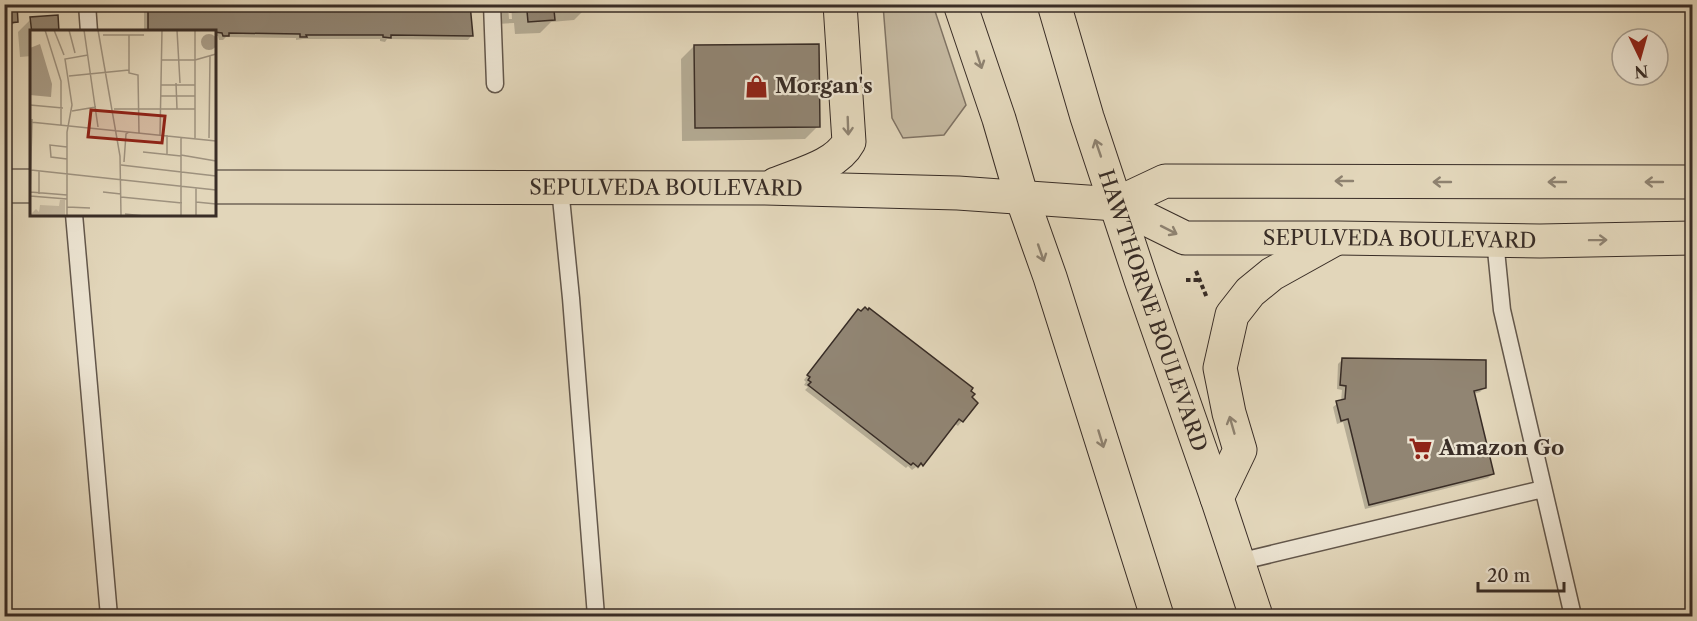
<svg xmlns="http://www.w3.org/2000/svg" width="1697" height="621" viewBox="0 0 1697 621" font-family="'Libre Caslon Text',serif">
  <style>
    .green { fill: #c5b9a1; stroke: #7f7364; stroke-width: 1.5 }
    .shadow { fill: #0003 }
    .building { fill: #918573; stroke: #392d26; stroke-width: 1.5 }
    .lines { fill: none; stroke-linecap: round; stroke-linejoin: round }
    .lane-casing { stroke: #63574b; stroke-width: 19 }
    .primary-casing { stroke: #392d26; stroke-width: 35 }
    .path { stroke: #392d26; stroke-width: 4; stroke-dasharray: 4.5 3; stroke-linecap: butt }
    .lane { stroke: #ece4d2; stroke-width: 16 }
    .primary { stroke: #e2d6ba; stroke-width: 33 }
    .oneway { stroke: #8e8270 }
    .labels { text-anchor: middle; stroke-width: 4.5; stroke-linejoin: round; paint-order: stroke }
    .poi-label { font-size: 21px; font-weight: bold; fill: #392d26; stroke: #ece4d2; text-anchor: start }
    .street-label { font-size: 21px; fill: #392d26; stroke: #ece4d2 }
    .inset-road { fill: none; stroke: #9e927f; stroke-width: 1.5 }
    .view { fill: #8f2418; fill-opacity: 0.15; stroke: #8f2418; stroke-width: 3 }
    .inset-edge { fill: none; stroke: #392d26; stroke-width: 3 }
  </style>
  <rect width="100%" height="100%" fill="#e2d6ba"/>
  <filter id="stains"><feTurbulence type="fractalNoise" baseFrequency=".00333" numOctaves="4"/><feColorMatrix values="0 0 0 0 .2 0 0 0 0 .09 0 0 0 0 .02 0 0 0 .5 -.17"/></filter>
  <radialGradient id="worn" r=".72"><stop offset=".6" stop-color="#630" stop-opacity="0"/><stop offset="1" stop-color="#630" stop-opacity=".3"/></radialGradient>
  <path class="green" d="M883 5H933L966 105 944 135 903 138 892 118Z"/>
  <path class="shadow" d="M4 4 16 21 8 30 9 38 4 42Z
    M144 4H469L472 35 468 40 387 39 385 42 380 41V39H303L296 40V38L226 37 223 40H219L218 36H214V32H144Z
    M495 4H508L509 19H512L511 4 587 7 574 20 551 22 540 33 515 34 514 23 497 24Z
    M31 19 58 32H32V56L20 57 18 32Z
    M694 46 818 126 805 139 682 141 681 59Z
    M4 84 7 108 4 110Z
    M854 315 976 403 958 426 954 423 918 469 916 467 912 470 908 466 906 468 805 390 808 387 804 385 806 382 804 380Z
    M1342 360 1484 388 1480 392 1473 394 1493 474 1488 478 1365 509 1343 422 1337 424 1333 407 1341 401 1342 390 1337 389 1338 364Z"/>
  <path class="building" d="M4 4H17L18 22 9 23 10 38 4 39Z
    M148 4H470L473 36 391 35V38L383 37V35H306L307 37H300V34L229 33V36H223L222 33 214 32H148Z
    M509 4H588L589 7 554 10 555 20 528 22 527 11 510 12Z
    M58 15 59 32H32V34L30 17Z
    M819 44 820 127 695 128 694 45Z
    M865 307 868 310 869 308 973 388 971 391 975 394 972 397 978 403 963 422 959 419 923 466 921 463 918 467 913 463 911 465 808 385 811 382 808 380 810 377 807 375 858 309 861 311Z
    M1342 358 1486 360V388L1474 391 1494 474 1369 505 1348 419 1341 421 1336 401 1345 399 1346 386 1340 385Z"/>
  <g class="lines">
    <defs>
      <path id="lane" d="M87 4 89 32
        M492 4 495 84
        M560 188 571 298 596 616
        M74 214 109 616
        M1495 240 1502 310 1573 616
        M1238 562 1543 489"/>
      <g id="primary">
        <path d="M960 4 999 119 1022 198 1050 277 1157 616"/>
        <path id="s1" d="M1054 4 1087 117 1141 280 1217 498 1256 616"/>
        <path d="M776 184C800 174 836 166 849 142L840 4"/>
        <path d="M4 186H32"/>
        <path id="s2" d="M214 187 765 188 958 193 1116 204 1185 238H1338L1540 241 1692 238"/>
        <path d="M1116 204 1165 181 1692 182"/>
        <path d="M1217 498 1240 450 1229 413 1220 368 1232 315 1250 292 1272 274 1335 239"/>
      </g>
    </defs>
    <use href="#lane" class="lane-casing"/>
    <use href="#primary" class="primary-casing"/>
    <path class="path" d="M1196 271 1207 298
      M1186 280H1200"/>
    <use href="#lane" class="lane"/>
    <use href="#primary" class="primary"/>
  </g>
  <defs><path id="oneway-shaft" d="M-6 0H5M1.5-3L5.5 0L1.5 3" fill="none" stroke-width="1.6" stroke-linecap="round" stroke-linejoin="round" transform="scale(1.5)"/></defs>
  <g class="oneway">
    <use href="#oneway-shaft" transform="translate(979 60) rotate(72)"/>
    <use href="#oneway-shaft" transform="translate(848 126) rotate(88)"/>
    <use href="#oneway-shaft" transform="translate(1098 148) rotate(-109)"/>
    <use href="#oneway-shaft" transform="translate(1344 181) rotate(-180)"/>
    <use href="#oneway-shaft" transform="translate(1442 182) rotate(-180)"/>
    <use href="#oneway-shaft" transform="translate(1557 182) rotate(-180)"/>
    <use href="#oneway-shaft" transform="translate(1654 182) rotate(180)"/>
    <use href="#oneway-shaft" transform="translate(1169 230) rotate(27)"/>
    <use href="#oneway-shaft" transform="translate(1598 240) rotate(-1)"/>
    <use href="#oneway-shaft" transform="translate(1041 253) rotate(71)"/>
    <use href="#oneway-shaft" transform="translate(1232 425) rotate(-106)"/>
    <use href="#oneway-shaft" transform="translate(1101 439) rotate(73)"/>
  </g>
  <defs>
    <symbol id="shop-bare" viewBox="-9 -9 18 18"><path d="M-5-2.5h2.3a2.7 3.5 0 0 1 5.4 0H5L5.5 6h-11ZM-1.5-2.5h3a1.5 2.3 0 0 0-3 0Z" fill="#8f2418" stroke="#ece4d2" stroke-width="2.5" paint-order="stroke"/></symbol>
    <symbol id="supermarket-bare" viewBox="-9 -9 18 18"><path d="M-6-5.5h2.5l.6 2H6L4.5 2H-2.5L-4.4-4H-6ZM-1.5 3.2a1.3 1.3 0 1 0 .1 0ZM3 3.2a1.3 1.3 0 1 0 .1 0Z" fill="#8f2418" stroke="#ece4d2" stroke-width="2.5" paint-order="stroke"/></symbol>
  </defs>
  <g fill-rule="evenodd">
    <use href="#shop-bare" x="740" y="70" width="33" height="33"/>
    <use href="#supermarket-bare" x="1404" y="432" width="33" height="33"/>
  </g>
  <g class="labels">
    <g class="poi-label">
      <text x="775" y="93">Morgan's</text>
      <text x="1439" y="455">Amazon Go</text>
    </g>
    <g class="street-label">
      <text dy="7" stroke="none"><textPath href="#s2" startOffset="452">SEPULVEDA BOULEVARD</textPath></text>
      <text dy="7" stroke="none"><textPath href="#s2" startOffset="1194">SEPULVEDA BOULEVARD</textPath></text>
      <text dy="7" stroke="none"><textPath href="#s1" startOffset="322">HAWTHORNE BOULEVARD</textPath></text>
    </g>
  </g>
  <g transform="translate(30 30)">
    <rect width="186" height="186" fill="#e2d6ba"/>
    <path d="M30 170H35V186L0 185 6 179 9 182 10 175 29 176Z" fill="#c5b9a1"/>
    <path d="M171 12a8 8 0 1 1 16 0a8 8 0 1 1-16 0ZM10 14 22 54 21 67 0 65V18Z" fill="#a99d88"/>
    <path class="inset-road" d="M15 0 31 51V95M24 0 34 25M39 0 45 23M54 0 68 97M68 0 90 126 91 186M147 0 150 53M165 0V108M73 5H114M99 5V43L108 45 109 103M132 30H165M165 30 186 24M39 46 99 40M146 53 147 79M131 55H165M130 66H165M0 75 33 78M84 79H165M42 81 66 77M0 92 186 111M130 105 132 0M179 108 180 25M113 122 151 126M137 125V105M151 125 186 131M37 129 21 127 20 115 37 117M94 132 96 104 99 102M91 135 186 146M1 140 186 160M0 162 37 165M73 162 91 164M9 164V141M0 166 2 89M0 166 37 169M91 167 152 173M166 172 186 174M37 177 60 178M95 184 114 186M37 186V102L42 75 35 29 58 25M151 186V107M166 186V158"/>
    <path class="view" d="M61 80 135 86 132 113 58 107Z"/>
    <rect width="186" height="186" class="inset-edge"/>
  </g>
  <rect width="1697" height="621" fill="none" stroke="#e2d6ba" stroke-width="24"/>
  <rect x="6" y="6" width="1685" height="609" fill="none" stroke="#392d26" stroke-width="3"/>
  <rect x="12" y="12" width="1673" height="597" fill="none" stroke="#392d26" stroke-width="1.5"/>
  <g transform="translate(1640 57) rotate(175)"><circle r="28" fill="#ece4d2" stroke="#a49b8d" stroke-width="1.5"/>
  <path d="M0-4.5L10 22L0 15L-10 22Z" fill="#8f2418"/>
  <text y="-9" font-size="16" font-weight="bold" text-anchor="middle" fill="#392d26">N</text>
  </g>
  <path d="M1478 582v9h86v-9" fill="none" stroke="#392d26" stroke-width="3"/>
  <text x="1487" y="582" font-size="18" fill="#392d26" stroke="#ece4d2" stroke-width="4.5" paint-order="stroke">20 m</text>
  <rect width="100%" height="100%" filter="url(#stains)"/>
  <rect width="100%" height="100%" fill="url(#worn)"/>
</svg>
